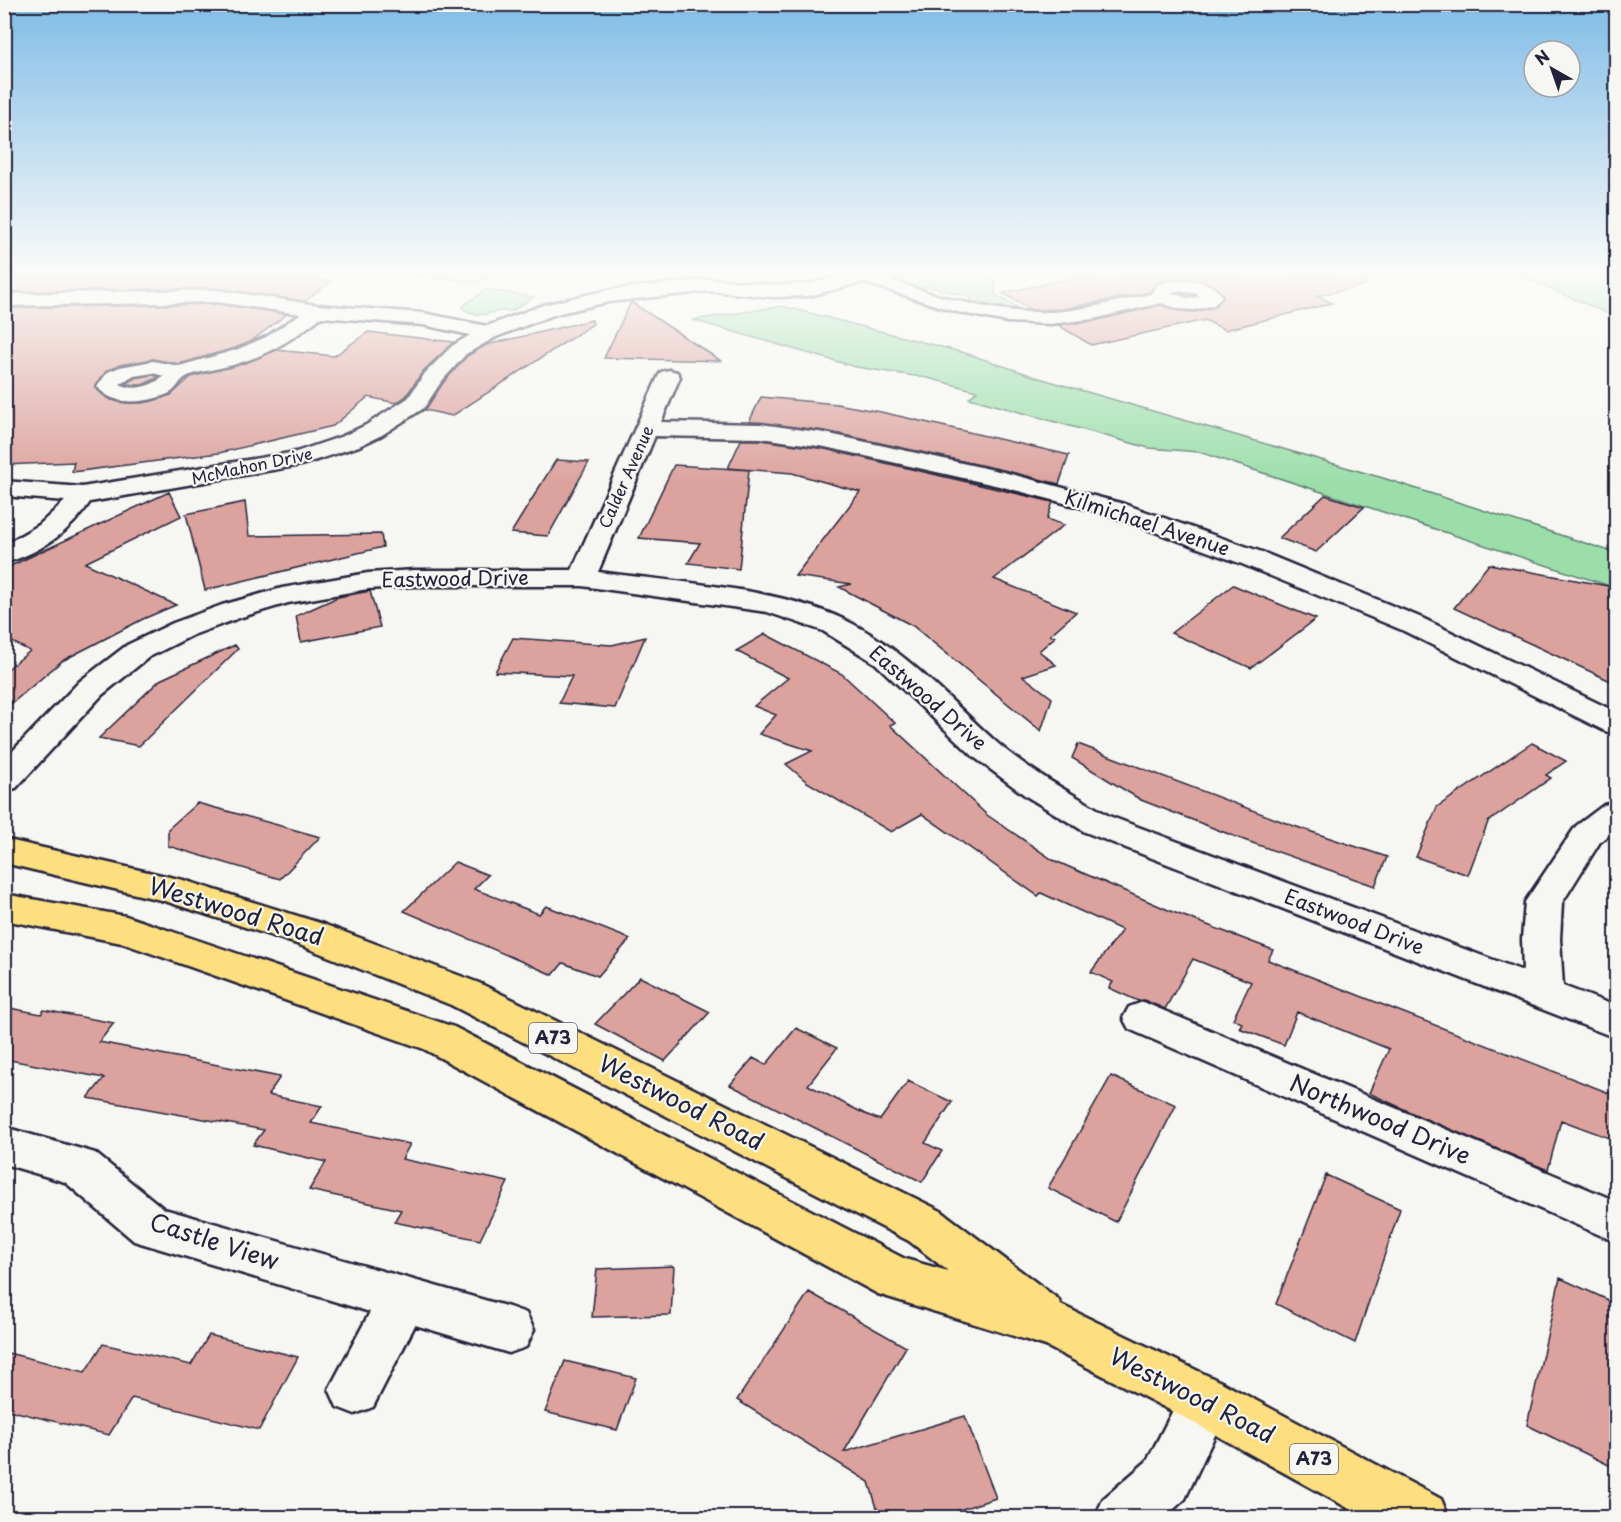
<svg xmlns="http://www.w3.org/2000/svg" width="1621" height="1522" viewBox="0 0 1621 1522" font-family="'Playpen Sans',sans-serif">
  <style>
    .green { fill: #9bdeaa; stroke: #5e8072; stroke-width: 1.5 }
    .building { fill: #dca29d; stroke: #22223b; stroke-width: 1.5 }
    .lines { fill: none; stroke-linecap: round; stroke-linejoin: round }
    .minor-casing { stroke: #22223b; stroke-width: 5 }
    .major-casing { stroke: #22223b; stroke-width: 5 }
    .minor { fill: #f6f6f2; fill-rule: evenodd }
    .major { fill: #fedf80; fill-rule: evenodd }
    .labels { text-anchor: middle; stroke-width: 4.5; stroke-linejoin: round; paint-order: stroke }
    .far-street-label { font-size: 16px; fill: #22223b; stroke: #f6f6f2 }
    .shield { fill: #f6f6f2; stroke: #626272; stroke-width: 1.5 }
    .shield-label { font-size: 18px; font-weight: bold; fill: #22223b }
    .street-label { font-size: 20px; fill: #22223b; stroke: #f6f6f2 }
    .near-street-label { font-size: 24px; fill: #22223b; stroke: #f6f6f2 }
  </style>
  <rect width="100%" height="100%" fill="#f6f6f2"/>
  <filter id="ink" filterUnits="userSpaceOnUse"><feTurbulence type="fractalNoise" baseFrequency=".0167" numOctaves="2"/><feDisplacementMap in="SourceGraphic" scale="12" xChannelSelector="R" yChannelSelector="G"/><feConvolveMatrix kernelMatrix="1 2 1 2 8 2 1 2 1" color-interpolation-filters="sRGB"/></filter>
  <g filter="url(#ink)">
    <path class="green" d="M369 272H511L475 282Z
      M911 272H983L996 280 995 295 1024 311 1003 309 973 302 969 297 931 287 916 288 897 281V277Z
      M1512 272H1616V317Z
      M486 290 534 297 512 311C492 307 488 323 462 308L465 304Z
      M782 306 965 353 1039 378 1383 478 1616 553V588L1199 452 1149 448 969 398 977 391 928 378 856 367 693 320Z"/>
    <path class="building" d="M236 272 234 275 272 274 331 281 305 301 217 288 4 292V276Z
      M1099 272H1364L1365 285 1317 296 1332 303 1225 330 1205 320 1091 345 1058 325 1094 321 1161 305 1179 311 1195 312 1215 307 1224 296 1209 283 1182 278 1155 283 1150 292 1063 309 1031 310 1003 293Z
      M631 302 648 313 721 361 604 358Z
      M217 304 287 314 250 342 235 348 179 364 153 359 120 365 106 371 95 388 111 400 142 403 171 395 191 377 248 362 277 350 334 356 368 332 454 342 423 371 406 396 396 403 368 397 333 426 219 453 72 472 74 462 4 465V308Z
      M592 320 593 324 452 416 425 410 443 383 467 356 486 345Z
      M153 375 159 377 142 385 125 384 135 378Z
      M761 397 837 404 881 412 1069 455 1059 484 1003 470 825 431 749 422Z
      M741 440H761L825 449 1053 502 1047 519 1064 525 994 579 1076 612 1050 635 1055 637 1039 651 1056 665 1023 676 1052 698 1041 731 913 626 839 587 852 584 795 576 860 492 792 473 728 468Z
      M556 460 589 462 548 536 511 533Z
      M674 465 749 470 739 569 688 563 700 543 639 538Z
      M169 492 181 516 85 563 176 605 143 619 62 661 4 710V672L30 651 4 638V569Z
      M1325 495 1364 507 1316 552 1279 538Z
      M245 502 249 536 381 534 383 547 205 590 186 514Z
      M1489 564 1608 586 1617 643V684L1454 608Z
      M1233 585 1279 604 1316 619 1251 668 1171 633Z
      M370 591 380 627 301 642 296 616 338 597Z
      M765 634 842 674 895 723 890 725 987 815 1053 860 1173 912 1273 950 1268 960 1617 1096V1141L1561 1120 1548 1170 1423 1118 1369 1093 1389 1049 1297 1012 1284 1045 1239 1028 1242 1023 1233 1019 1251 982 1193 959 1165 1009 1144 1000 1138 1001 1109 988 1113 982 1091 972 1122 930 1041 893 1038 896 922 814 891 832 807 782 786 764 812 751 759 734 776 715 754 706 788 678 736 651Z
      M645 637 615 708 559 703 572 676 495 672 513 638 612 645Z
      M235 645 238 649 139 746 99 738 160 680Z
      M1532 743 1566 761 1546 775 1551 778 1488 822 1468 875 1416 857 1437 807Z
      M1078 744 1294 826 1387 857 1375 886 1244 840 1141 800 1072 758Z
      M197 803 227 811 320 837 280 879 168 846V829Z
      M455 862 488 875 474 889 539 914 546 906 630 939 598 976 563 963 553 975 404 911Z
      M640 977 710 1012 665 1061 595 1024Z
      M4 1007 41 1014 44 1010 114 1023 99 1042 280 1077 268 1095 322 1106 311 1123 410 1144 402 1159 508 1182 480 1240 394 1222 401 1210 309 1190 326 1162 253 1145 264 1130 88 1098 104 1078 4 1059Z
      M796 1028 837 1048 808 1085 865 1114 880 1120 908 1081 952 1102 925 1143 942 1151 922 1182 730 1085 753 1058 766 1065Z
      M1111 1076 1176 1105 1116 1222 1048 1188Z
      M1326 1175 1400 1209 1355 1343 1276 1304Z
      M674 1266 671 1315 592 1317 597 1269Z
      M1560 1278 1617 1304V1469L1527 1425Z
      M809 1292 906 1347 844 1452 965 1416 996 1498 934 1518H880L869 1482 737 1400Z
      M209 1335 298 1357 259 1430 132 1398 109 1435 4 1409V1352L85 1372 103 1344 191 1365Z
      M565 1361 636 1378 617 1430 545 1412Z"/>
    <g class="lines">
      <defs>
        <path id="minor" d="M856 272H890L884 277C936 297 995 314 1051 312 1085 310 1118 301 1151 294L1156 285C1176 278 1208 276 1222 296L1214 305 1194 310 1179 309 1161 303 1093 319 1050 324 1007 322 957 312 863 282 809 296 773 297 711 291 608 302 556 314 496 337 466 354 441 382 424 408 382 435 359 446 301 465 90 502C71 531 39 554 4 563V545L39 525 65 501 4 496V481L82 487 296 452 343 436 366 425 408 398 425 373 452 346 470 335 423 325 321 317C295 338 268 355 236 364 225 368 194 372 186 377 180 380 177 389 170 393 149 403 112 408 97 386L108 372 120 367 153 361 179 366 236 350 266 337 300 314 217 302 4 306V294L217 290 317 305 423 313 487 326 543 305 608 290 711 279 773 285 809 284ZM1176 291 1195 293 1200 297 1187 298 1171 293ZM153 373 164 376C152 386 134 392 120 384L134 376Z
          M669 370 677 372 680 377 661 422 761 424 825 433 1003 472 1124 504 1262 552 1422 618 1616 712V734L1605 731 1402 630 1242 564 1106 514 999 486 825 447 761 438 655 436 598 572C674 582 774 587 843 619 903 647 947 698 995 741 1029 771 1071 793 1109 816L1523 971 1522 939 1525 902 1576 826 1604 805 1616 802V830L1600 842 1562 903 1560 939 1563 986 1616 1006V1038L1085 832 1026 796 974 757 875 663 823 631 767 612 582 586H415L368 589 288 603 242 617 193 635 149 657 102 695 16 788 4 791V760L80 681 127 645 173 623 222 605 282 588 368 573 415 570H572L658 377 661 372Z
          M1143 1002 1616 1201V1242L1129 1029 1123 1018 1129 1007Z
          M4 1127 95 1153 164 1209 509 1307 526 1313 534 1330 526 1347 509 1353 415 1325 373 1407 355 1414 337 1407 329 1389 370 1312 134 1241 65 1182 4 1164Z
          M1205 1376 1223 1383 1231 1401 1185 1499 1164 1518H1095L1103 1499 1147 1461 1187 1383Z"/>
        <path id="major" d="M4 839 183 880 323 924 479 983 941 1211 1058 1299 1061 1305 1223 1383 1441 1499 1449 1518H1366L1187 1419 1046 1346 878 1294 424 1049 122 943 4 920V894L126 916 454 1027 905 1259 948 1271 909 1241 451 1005 297 944 165 901 4 863Z"/>
      </defs>
      <use href="#minor" class="minor-casing"/>
      <use href="#major" class="major-casing"/>
      <use href="#minor" class="minor"/>
      <use href="#major" class="major"/>
    </g>
  </g>
  <linearGradient id="sky" x2="0" y2="1"><stop stop-color="#80bce7"/><stop offset="0.56" stop-color="#fbfbf9"/><stop offset="1" stop-color="#fbfbf9" stop-opacity="0"/></linearGradient>
  <rect width="1621" height="486" fill="url(#sky)"/>
  <g class="labels">
    <g class="far-street-label">
      <text transform="translate(252 466) rotate(-12)" y="6">McMahon Drive</text>
      <text transform="translate(626 477) rotate(-66)" y="6">Calder Avenue</text>
    </g>
    <g class="shield">
      <rect x="529" y="1023" width="48" height="30" rx="4.5"/>
      <rect x="1290" y="1444" width="48" height="30" rx="4.5"/>
    </g>
    <g class="shield-label">
      <text x="553" y="1044">A73</text>
      <text x="1314" y="1465">A73</text>
    </g>
    <g class="street-label">
      <text transform="translate(1147 523) rotate(18)" y="7">Kilmichael Avenue</text>
      <text transform="translate(455 579) rotate(-1)" y="7">Eastwood Drive</text>
      <text transform="translate(928 698) rotate(41)" y="7">Eastwood Drive</text>
      <text transform="translate(1354 922) rotate(21)" y="7">Eastwood Drive</text>
    </g>
    <g class="near-street-label">
      <text transform="translate(236 912) rotate(17)" y="8">Westwood Road</text>
      <text transform="translate(681 1103) rotate(27)" y="8">Westwood Road</text>
      <text transform="translate(1380 1120) rotate(23)" y="8">Northwood Drive</text>
      <text transform="translate(214 1242) rotate(18)" y="8">Castle View</text>
      <text transform="translate(1192 1396) rotate(27)" y="8">Westwood Road</text>
    </g>
  </g>
  <rect width="1621" height="1522" fill="none" stroke="#f6f6f2" stroke-width="24"/>
  <rect x="12" y="12" width="1597" height="1498" fill="none" stroke="#22223b" stroke-width="2" filter="url(#ink)"/>
  <g transform="translate(1552 69) rotate(320)"><circle r="28" fill="#f6f6f2" stroke="#a1a1a9" stroke-width="1.5"/>
  <path d="M0-4.5L10 22L0 15L-10 22Z" fill="#22223b"/>
  <text y="-9" font-size="16" font-weight="bold" text-anchor="middle" fill="#22223b">N</text>
  </g>
</svg>
